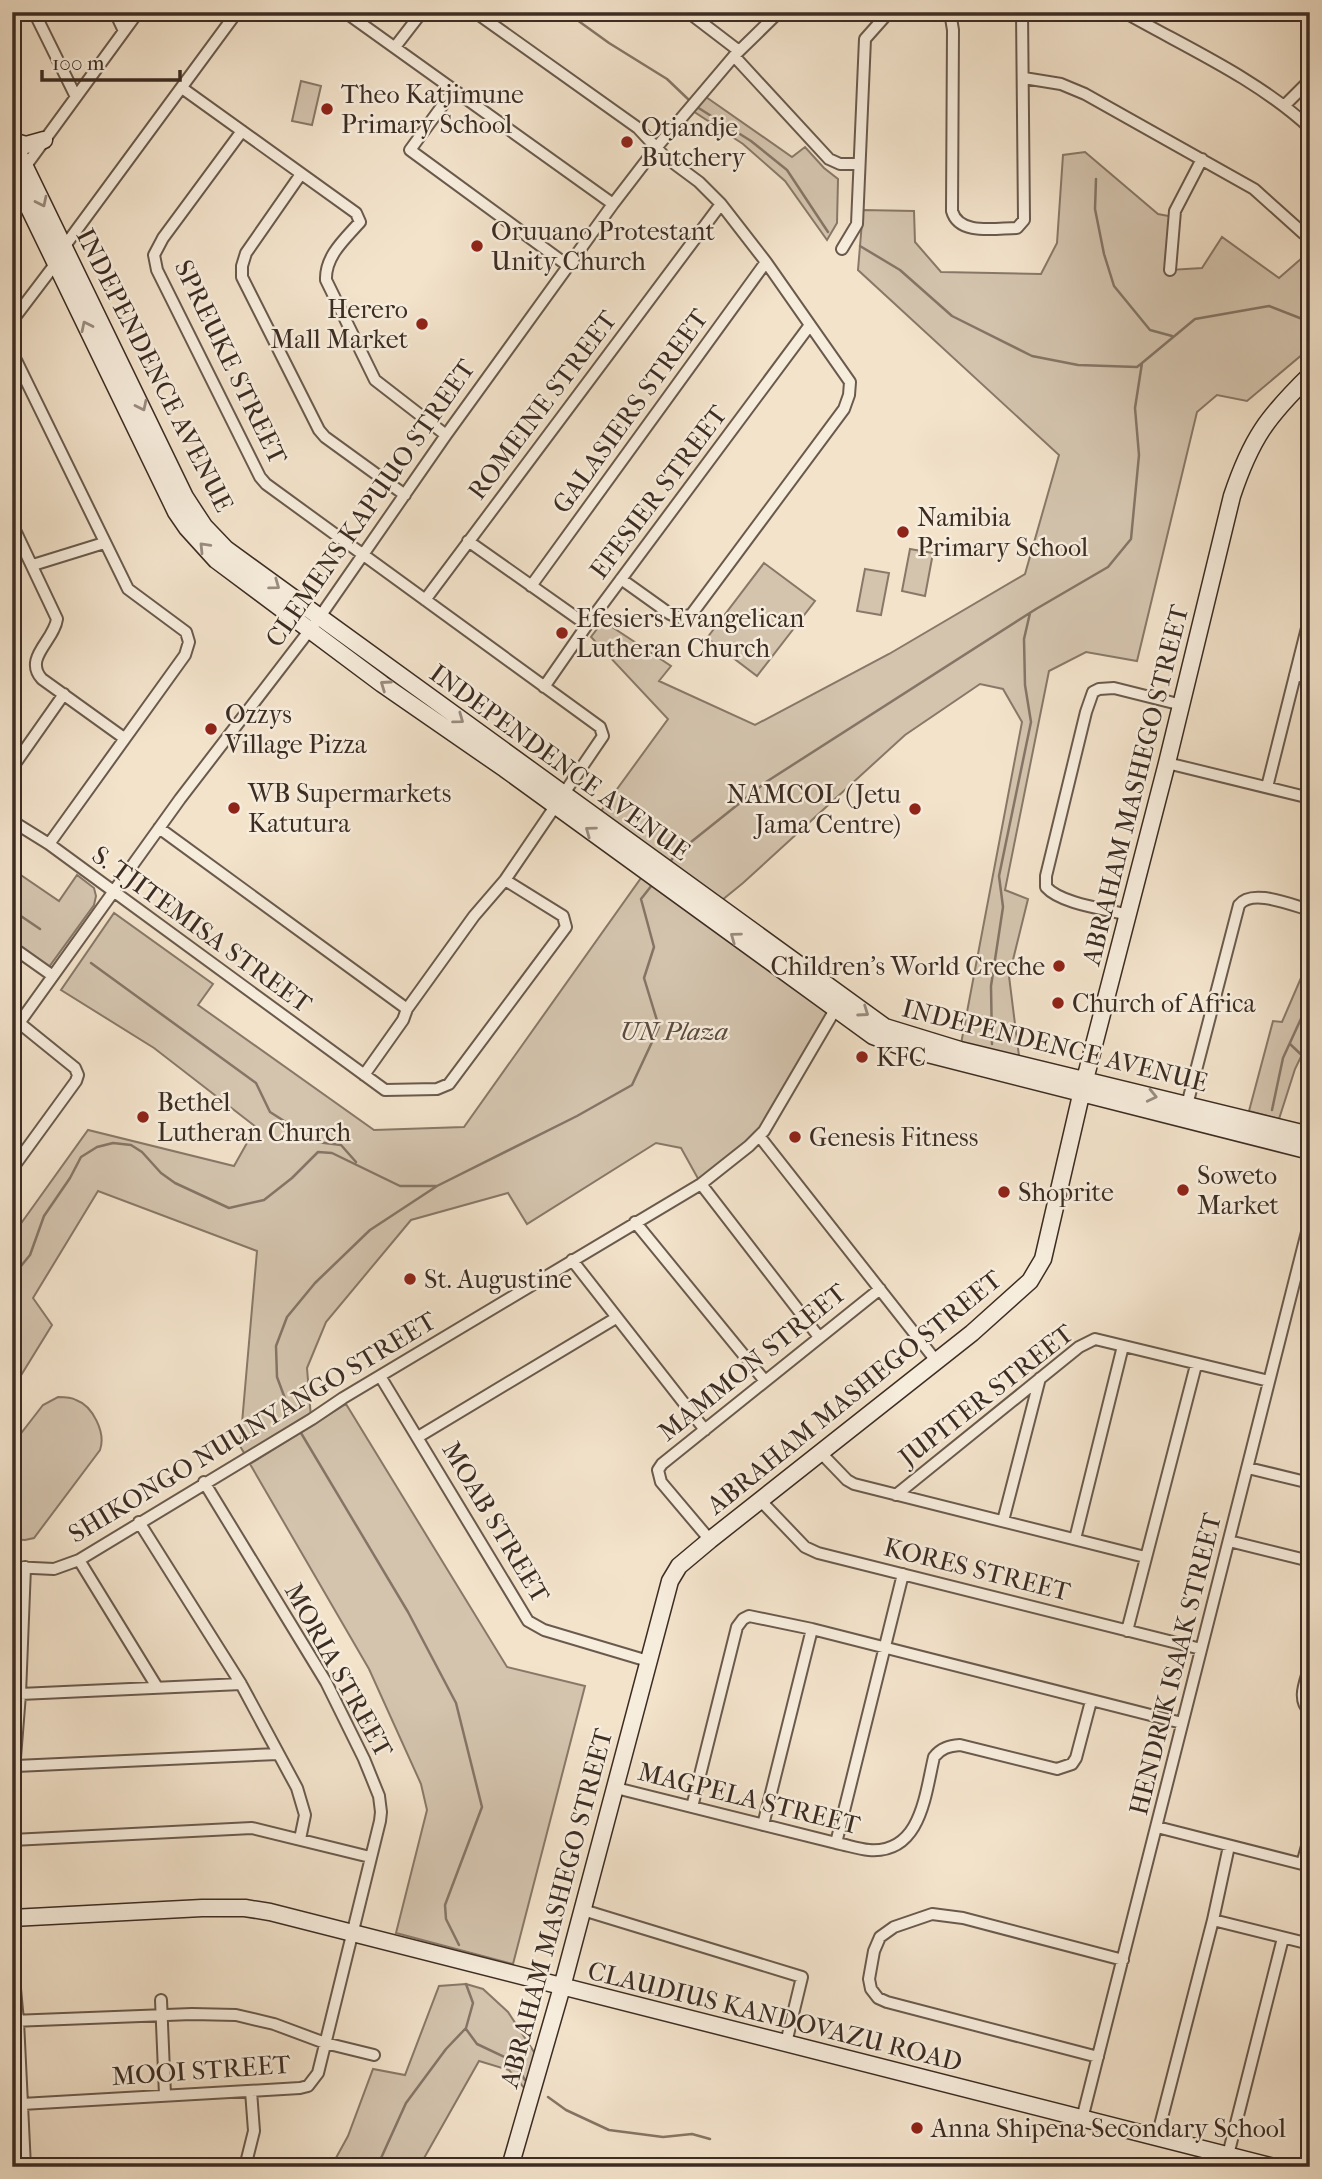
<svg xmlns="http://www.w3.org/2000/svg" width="1322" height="2179" viewBox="0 0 1322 2179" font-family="'IM FELL French Canon',serif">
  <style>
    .green { fill: #d4c4ae; stroke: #887868; stroke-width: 2 }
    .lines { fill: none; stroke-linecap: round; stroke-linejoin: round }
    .stream { stroke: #857566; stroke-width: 2.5 }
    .street-casing { stroke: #6a5a4d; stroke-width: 14 }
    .secondary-casing { stroke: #3c2c23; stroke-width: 19 }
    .street { stroke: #f7eddd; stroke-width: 10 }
    .secondary { stroke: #f7eddd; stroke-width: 16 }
    .oneway { stroke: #9a8c80 }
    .poi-dot { fill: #8f2418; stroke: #f7eddd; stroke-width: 2.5 }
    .labels { text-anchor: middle; stroke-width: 5; stroke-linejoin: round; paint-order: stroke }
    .poi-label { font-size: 26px; fill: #3c2c23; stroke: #f7eddd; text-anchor: start }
    .street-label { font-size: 26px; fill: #3c2c23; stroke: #f7eddd }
    .park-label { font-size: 26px; font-style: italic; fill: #5a4a3f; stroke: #f7eddd }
  </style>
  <rect width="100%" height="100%" fill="#f3e3cb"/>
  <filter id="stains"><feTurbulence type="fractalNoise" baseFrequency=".00286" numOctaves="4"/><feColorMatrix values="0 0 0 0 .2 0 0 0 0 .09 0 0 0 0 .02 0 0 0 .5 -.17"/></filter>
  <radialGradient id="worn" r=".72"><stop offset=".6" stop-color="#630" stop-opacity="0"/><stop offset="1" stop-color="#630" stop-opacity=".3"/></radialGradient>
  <path class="green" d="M301 81 321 86 312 125 292 121Z
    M706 97 792 157 805 147 824 168 838 179 837 223 827 240 785 181 743 144 693 111Z
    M1085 152 1158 214 1174 217 1170 270 1202 268 1222 237 1279 278 1310 251V348L1247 401 1217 395 1197 412 1137 661 1086 652 1049 671 1005 890 1028 899 1009 976 1020 1064 960 1049 1022 722 1003 689 980 684 905 735 743 883 716 905 596 818 668 719 591 637 603 621 671 666 659 681 755 725 889 654 1025 574 1059 455 858 270 863 210 914 211 915 242 941 272 1041 274 1057 243 1063 155Z
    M910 549 933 553 925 596 902 591Z
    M764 563 815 601 757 676 707 638Z
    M865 569 889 573 881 615 857 611Z
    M12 869 59 901 77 875 94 888 96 896 94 905 46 971 12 947Z
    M646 871 835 1009 764 1131 701 1184 681 1148 656 1143 527 1224 508 1193 411 1220 326 1322 307 1368 311 1418 247 1458 240 1446 257 1251 98 1191 33 1298 52 1325 12 1390V1236L88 1130 234 1166 256 1127 154 1048 61 990 114 913 213 984 198 1005 374 1130 464 1127Z
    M1310 957V1038L1295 1069 1279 1119 1249 1111 1273 1021 1282 1022Z
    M58 1397C64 1397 71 1397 76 1400 93 1406 106 1433 100 1450L34 1538 25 1540 12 1539V1445L43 1405Z
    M346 1404 507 1667 585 1686 513 1964 396 1933 427 1810 421 1784 369 1669 250 1464Z
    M466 1984 483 1989 508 2012 536 2055 525 2089 509 2070 479 2061 419 2167H331L348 2136 373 2069 405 2075 439 1986Z"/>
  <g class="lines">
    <path class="stream" d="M566 12 609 43 667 79 689 100
      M697 107 751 141 787 170 828 232
      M1096 179 1095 209 1104 254 1114 286 1150 330 1172 336
      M860 246 900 270 952 316 1032 356 1078 365 1137 367 1142 363
      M669 863 676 854 766 782 1036 609 1108 567 1131 539 1139 455 1135 408 1142 363 1195 319 1269 306 1310 322
      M12 910 40 929
      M91 963 256 1083 270 1112 317 1142 341 1145 356 1162
      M992 1044 991 986 1003 907 999 876 1031 722 1025 685 1024 639 1030 613
      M1290 1044 1310 1063
      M1272 1110 1283 1058 1310 999
      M12 1277 30 1255 44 1216 70 1178 81 1157 97 1147 113 1143 131 1145 142 1152 161 1173 175 1183 229 1208 264 1200 292 1178 318 1152 332 1153 400 1186H437
      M290 1412 277 1377 276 1346 287 1317 315 1283 370 1230 437 1186 577 1116 632 1085 659 1027 644 978 654 947 641 899 652 885
      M301 1433 408 1612 456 1703 482 1807 445 1905 446 1919 459 1945
      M466 2029 477 2044 513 2061 525 2080
      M548 2097 566 2110 609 2130 663 2137 692 2134 710 2139
      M377 2167 406 2103 446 2049 466 2028 473 2003 466 1984"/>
    <defs>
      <path id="street" d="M34 12 76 97
        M115 12 124 31
        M345 12 613 204
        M475 12 638 128 664 156 699 182 721 204 766 262 850 382 849 395 844 409 691 615 677 617 670 614 621 579
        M688 12 739 51
        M950 12 953 30 952 211C959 236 996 228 1017 228L1024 220 1022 12
        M1124 12C1187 48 1256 78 1310 128
        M395 47 422 12
        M734 56 829 159 840 164H859
        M1024 78 1061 84 1085 94 1254 189 1303 233 1310 236
        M182 88 356 213 360 222C345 239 325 256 326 280L375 380 446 435
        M453 91 410 150 567 265
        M1285 105 1310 80
        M242 131 163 238 154 255 157 270 260 477 266 484 600 727 603 736 505 880 474 916 407 1009 403 1020 364 1075
        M22 171 138 12
        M301 174 246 253 242 266V277L319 430 325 437 405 495
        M64 247 237 12
        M842 249 857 224 865 39 889 12
        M1170 270 1175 211 1202 159
        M12 321 56 263
        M12 352 128 589 186 632 189 642 185 655 49 844
        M12 524 57 619C54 641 23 658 42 679L124 738
        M468 541 587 625
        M33 565 104 543
        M531 586 766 262
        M425 600 721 204
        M1295 675 1310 678
        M544 687 587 625 810 325
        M1167 763 1310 798
        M12 768 64 694
        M1267 787 1310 616
        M12 821 49 844 385 1090 437 1089 449 1084 566 927 563 916 505 880
        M159 828 407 1009
        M1129 915C1106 909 1061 904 1046 887V876L1086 712 1093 692 1099 689 1114 688 1182 705
        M12 947 53 976
        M12 1017 75 1068 78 1075 76 1081 12 1169
        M12 1033 180 799 319 618 446 435 613 204 656 148 734 56 779 12
        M1187 1105 1239 905C1252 888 1291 905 1310 910
        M760 1137 937 1362
        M701 1184 819 1337
        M635 1222 765 1381
        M572 1260 705 1430
        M380 1376 528 1621 544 1630 648 1661
        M418 1437 616 1318
        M820 1452 847 1480 854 1484 1145 1557
        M1248 1468 1310 1483
        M896 1495 1079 1347 1095 1339 1269 1381
        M760 1500 805 1547 818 1553 1201 1649
        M1003 1521 1040 1378
        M139 1522 241 1684 297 1788 305 1815 300 1839
        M1075 1539 1123 1346
        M710 1540 661 1482 658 1470 662 1464 880 1289
        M1229 1541 1310 1561
        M79 1560 157 1687
        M12 1567 54 1569 79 1560 312 1419 343 1398 701 1184 749 1146 764 1131 839 1003
        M1127 1631 1196 1365
        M1310 1665C1306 1681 1296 1699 1310 1712
        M20 1694 241 1684
        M16 1766 278 1754
        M616 1788 836 1843C847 1845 858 1849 869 1850 921 1854 925 1795 934 1757 941 1748 949 1746 960 1745L1057 1769 1072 1764 1076 1758 1091 1701
        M12 1796 20 1694 25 1567
        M692 1807 737 1627 743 1619 749 1616 812 1629 1182 1723
        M763 1825 812 1629
        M1157 1827 1310 1866
        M12 1840 252 1828 370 1857
        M836 1843 903 1574
        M1302 1864 1310 1835
        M583 1910 802 1977 786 2043
        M1213 1920 1310 1944
        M12 1957 18 2021 25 2167
        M161 2000 165 2095
        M12 2021 192 2014 236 2015 274 2024 325 2043 374 2055
        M1098 2057 887 2002 878 1998 871 1989 869 1979 874 1951 880 1937 894 1927 932 1914 963 1918 1123 1960
        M22 2104 300 2088 308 2086 318 2073 380 1821 381 1812 379 1796 364 1759 326 1682 204 1482
        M1082 2119 1310 1220
        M1157 2137 1213 1920 1229 1846
        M1228 2155 1283 1938
        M245 2167 254 2131 251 2091"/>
      <path id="secondary" d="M12 140 185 497 204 526 226 549 885 1027 960 1050 1310 1135
        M12 141 26 145 44 140
        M12 173 176 512 187 528 216 560 382 684 505 769 873 1036 908 1049 1310 1151
        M12 1918 202 1908H245L270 1912 1274 2167
        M510 2167 562 1987 670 1581 679 1566 710 1540 972 1333 1030 1281 1043 1259 1081 1095 1167 763 1232 496C1251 439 1267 417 1310 375"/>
    </defs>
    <use href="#street" class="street-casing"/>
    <use href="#secondary" class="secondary-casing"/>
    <use href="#street" class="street"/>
    <use href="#secondary" class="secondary"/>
  </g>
  <defs><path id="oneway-chevron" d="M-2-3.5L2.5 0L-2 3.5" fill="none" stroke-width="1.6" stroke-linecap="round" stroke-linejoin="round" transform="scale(1.75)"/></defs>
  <g class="oneway">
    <use href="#oneway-chevron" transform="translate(42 202) rotate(64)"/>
    <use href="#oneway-chevron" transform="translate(86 326) rotate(-116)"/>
    <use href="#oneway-chevron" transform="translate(142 406) rotate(64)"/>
    <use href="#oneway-chevron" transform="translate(204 547) rotate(-134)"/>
    <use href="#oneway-chevron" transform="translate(275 585) rotate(36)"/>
    <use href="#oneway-chevron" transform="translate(385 685) rotate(-145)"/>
    <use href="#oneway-chevron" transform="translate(459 719) rotate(36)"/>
    <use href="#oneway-chevron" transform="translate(590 831) rotate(-144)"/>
    <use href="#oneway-chevron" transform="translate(735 937) rotate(-144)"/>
    <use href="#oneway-chevron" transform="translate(864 1012) rotate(35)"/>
    <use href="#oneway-chevron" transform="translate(1152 1096) rotate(13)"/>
  </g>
  <g class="poi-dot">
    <circle cx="327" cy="109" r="7"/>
    <circle cx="627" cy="142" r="7"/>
    <circle cx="477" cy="246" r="7"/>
    <circle cx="422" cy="324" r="7"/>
    <circle cx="903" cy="532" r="7"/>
    <circle cx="562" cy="633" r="7"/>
    <circle cx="211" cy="729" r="7"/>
    <circle cx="234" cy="808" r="7"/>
    <circle cx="915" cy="809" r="7"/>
    <circle cx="1059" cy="966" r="7"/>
    <circle cx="1058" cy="1003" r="7"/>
    <circle cx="862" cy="1057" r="7"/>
    <circle cx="143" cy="1117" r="7"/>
    <circle cx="795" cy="1137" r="7"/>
    <circle cx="1183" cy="1190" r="7"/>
    <circle cx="1004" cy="1192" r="7"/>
    <circle cx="410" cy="1279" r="7"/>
    <circle cx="917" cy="2128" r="7"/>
  </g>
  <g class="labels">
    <g class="poi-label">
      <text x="341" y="103">Theo Katjimune<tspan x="341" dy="30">Primary School</tspan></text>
      <text x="641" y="136">Otjandje<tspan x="641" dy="30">Butchery</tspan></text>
      <text x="491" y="240">Oruuano Protestant<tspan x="491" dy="30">Unity Church</tspan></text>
      <text x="408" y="318" text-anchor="end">Herero<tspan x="408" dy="30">Mall Market</tspan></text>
      <text x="917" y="526">Namibia<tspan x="917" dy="30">Primary School</tspan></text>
      <text x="576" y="627">Efesiers Evangelican<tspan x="576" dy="30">Lutheran Church</tspan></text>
      <text x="225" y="723">Ozzys<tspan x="225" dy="30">Village Pizza</tspan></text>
      <text x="248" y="802">WB Supermarkets<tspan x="248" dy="30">Katutura</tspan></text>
      <text x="901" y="803" text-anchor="end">NAMCOL (Jetu<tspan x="901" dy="30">Jama Centre)</tspan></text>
      <text x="1045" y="975" text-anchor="end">Children's World Creche</text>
      <text x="1072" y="1012">Church of Africa</text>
      <text x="876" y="1066">KFC</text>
      <text x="157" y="1111">Bethel<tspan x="157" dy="30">Lutheran Church</tspan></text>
      <text x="809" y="1146">Genesis Fitness</text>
      <text x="1197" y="1184">Soweto<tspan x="1197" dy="30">Market</tspan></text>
      <text x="1018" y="1201">Shoprite</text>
      <text x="424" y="1288">St. Augustine</text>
      <text x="931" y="2137">Anna Shipena Secondary School</text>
    </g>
    <g class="street-label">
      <text transform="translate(231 362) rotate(64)" y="9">SPREUKE STREET</text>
      <text transform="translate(155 370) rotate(63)" y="9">INDEPENDENCE AVENUE</text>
      <text transform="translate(542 405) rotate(-53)" y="9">ROMEINE STREET</text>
      <text transform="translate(630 411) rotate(-54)" y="9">GALASIERS STREET</text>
      <text transform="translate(658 492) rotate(-53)" y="9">EFESIER STREET</text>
      <text transform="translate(370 503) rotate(-55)" y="9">CLEMENS KAPUUO STREET</text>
      <text transform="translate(560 762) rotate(36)" y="9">INDEPENDENCE AVENUE</text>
      <text transform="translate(1135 785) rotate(-76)" y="9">ABRAHAM MASHEGO STREET</text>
      <text transform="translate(202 929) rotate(36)" y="9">S. TJITEMISA STREET</text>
      <text transform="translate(1055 1045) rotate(14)" y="9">INDEPENDENCE AVENUE</text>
      <text transform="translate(752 1362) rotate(-39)" y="9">MAMMON STREET</text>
      <text transform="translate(854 1392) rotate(-39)" y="9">ABRAHAM MASHEGO STREET</text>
      <text transform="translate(986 1395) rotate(-38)" y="9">JUPITER STREET</text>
      <text transform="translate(252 1427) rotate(-31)" y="9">SHIKONGO NUUNYANGO STREET</text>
      <text transform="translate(496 1522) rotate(59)" y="9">MOAB STREET</text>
      <text transform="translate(977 1569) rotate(14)" y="9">KORES STREET</text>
      <text transform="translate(1175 1664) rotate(-76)" y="9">HENDRIK ISAAK STREET</text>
      <text transform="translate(339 1670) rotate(61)" y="9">MORIA STREET</text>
      <text transform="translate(749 1798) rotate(14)" y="9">MAGPELA STREET</text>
      <text transform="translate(556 1908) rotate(-75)" y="9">ABRAHAM MASHEGO STREET</text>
      <text transform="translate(775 2016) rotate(14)" y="9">CLAUDIUS KANDOVAZU ROAD</text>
      <text transform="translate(201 2070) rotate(-4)" y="9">MOOI STREET</text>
    </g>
    <g class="park-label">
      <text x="674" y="1040">UN Plaza</text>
    </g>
  </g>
  <rect width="1322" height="2179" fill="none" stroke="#f3e3cb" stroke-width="42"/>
  <rect x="14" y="14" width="1294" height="2151" fill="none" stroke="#3c2c23" stroke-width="3.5"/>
  <rect x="21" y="21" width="1280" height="2137" fill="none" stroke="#3c2c23" stroke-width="2"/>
  <path d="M42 70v10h138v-10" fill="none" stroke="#3c2c23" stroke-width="3.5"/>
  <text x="52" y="70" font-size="21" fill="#3c2c23" stroke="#f7eddd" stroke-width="5" paint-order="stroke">100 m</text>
  <rect width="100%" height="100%" filter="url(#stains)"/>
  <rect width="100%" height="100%" fill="url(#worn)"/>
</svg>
